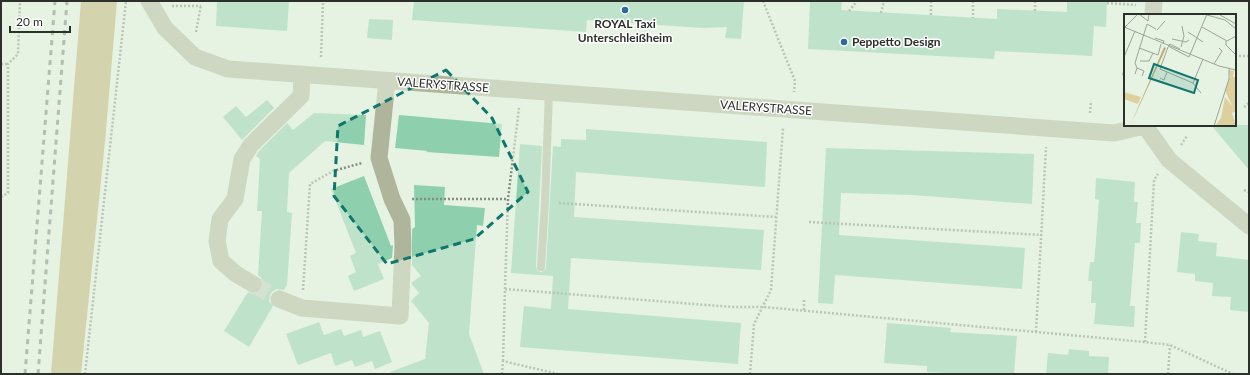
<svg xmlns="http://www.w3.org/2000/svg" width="1250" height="375" viewBox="0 0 1250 375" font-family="Lato,sans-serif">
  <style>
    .forest { fill: #bdae70 }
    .building { fill: #8ed0ae }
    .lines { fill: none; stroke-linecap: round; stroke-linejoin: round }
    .minor-tunnel { stroke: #c1ccbd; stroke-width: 17; stroke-dasharray: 17 8; stroke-linecap: butt }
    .path { stroke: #858e83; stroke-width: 2.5; stroke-dasharray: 2 2; stroke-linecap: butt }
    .service { stroke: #afb59a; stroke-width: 8 }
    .minor { stroke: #afb59a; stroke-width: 17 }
    .rail { stroke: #757d73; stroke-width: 3; stroke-dasharray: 5 5; stroke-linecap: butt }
    .marked { fill: none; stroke: #0f766e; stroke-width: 3; stroke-dasharray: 8 5; stroke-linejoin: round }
    .poi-dot { fill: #2c69a0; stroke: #fff; stroke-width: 1.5 }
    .labels { text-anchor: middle; stroke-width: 3; stroke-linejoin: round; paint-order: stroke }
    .poi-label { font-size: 12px; font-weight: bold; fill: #2b302a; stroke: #fff }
    .street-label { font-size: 12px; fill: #2b302a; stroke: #fff }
    .inset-road { fill: none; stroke: #9ba598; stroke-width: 1 }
    .view { fill: #0f766e; fill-opacity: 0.15; stroke: #0f766e; stroke-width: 2 }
    .inset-edge { fill: none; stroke: #2b302a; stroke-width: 2 }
  </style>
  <rect width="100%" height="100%" fill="#e6f3e2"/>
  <path class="forest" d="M81 1H117L105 142 81 374H51Z"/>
  <path class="building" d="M217 1H289L287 31 216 26Z
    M414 1H744L741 39 725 38 727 27 702 28 587 20 586 32 412 20Z
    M810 1H842L841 10 997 19V9L1067 12V1H1107L1106 27 1094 26 1092 56 995 51 994 59 808 49Z
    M369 19 393 20 392 40 367 38Z
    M267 100 274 108 242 140 223 117 236 106 246 117Z
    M314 113 366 115 364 145 325 141 289 173 287 212 292 213 287 285 284 290 277 289 273 291 270 295 269 301 273 306 249 347 224 331 248 292 253 294 258 293 261 289 263 284 262 279 258 275 262 211H257L260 159 256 156 259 151 287 123 293 130Z
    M399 115 502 124 499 157 426 152 428 151 395 148Z
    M1211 125H1249V170Z
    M586 129 767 142 765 187 576 172 574 217 764 230 761 270 571 258 568 309 741 323 738 364 520 347 524 306 551 309 553 276 511 273 520 144 542 146 536 267 538 271 541 272 545 270 546 267 553 146 561 147V139L586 140Z
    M826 148 1034 154 1032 204 912 195 841 193 839 235 1025 248 1022 289 835 275 833 304 818 303Z
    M364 176 391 246 393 245 392 258 378 264 384 279 354 291 348 276 356 272 350 256 356 253 331 189Z
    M1096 178 1135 182 1134 202H1138L1136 223H1141L1140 243H1135L1130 306H1135L1134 327 1094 324 1096 303H1091L1092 281H1088L1090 262H1094L1096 240 1099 200 1095 199Z
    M414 185 445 187 444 205 485 208 483 226 477 225 469 334 484 374H391L390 372 425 359 429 323 411 301 419 293 411 283 421 276 412 265V229L415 227Z
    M1181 232 1199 234 1198 241 1217 243 1216 256 1249 260V312L1230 310 1231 297 1212 296 1213 283 1195 281V274L1177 272Z
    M319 322 324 335 341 329 344 336 361 330 363 337 380 331 392 362 375 369 372 361 355 367 352 360 335 366 331 353 298 365 286 334Z
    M887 323 951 328 950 332 1017 336 1014 374H961L927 372V366L884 363Z
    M1069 349 1089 351V356L1109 357 1108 374H1046L1048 353 1068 355Z"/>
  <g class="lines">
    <path class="minor-tunnel" d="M253 284 279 299"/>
    <path class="path" d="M763 1 795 81 794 92
      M973 1V18
      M1107 3 1136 5
      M172 6H201
      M849 11 857 1
      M1035 11V1
      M881 13 884 1
      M931 15V1
      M196 32 201 5
      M1235 56H1249
      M321 57 323 1
      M1 64H8
      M1122 74H1125
      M1244 107 1249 103
      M1090 113 1091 101
      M1181 145 1187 136
      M1244 190 1249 192
      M1 197 8 193V64L18 54 20 1
      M412 199H508
      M559 203 776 217
      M809 222 1042 235
      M505 289 508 199 519 108
      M303 290 310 184 333 171 362 163
      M804 310V299
      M1036 332 1046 147
      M1145 342 1154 180 1158 174
      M503 361 505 289 732 307H764L1145 342 1170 345 1233 374
      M85 374 126 1
      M502 374 503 361 558 374
      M750 374 754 324 771 290 783 128
      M1168 374 1170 345"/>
    <path class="service" d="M541 267 545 202 549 92"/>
    <path class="minor" d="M149 1 165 28 195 57 228 69 1114 133 1145 126
      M1153 15 1154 1
      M1145 126 1169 160 1249 226
      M253 284 236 274 221 261 217 241 220 219 235 199 242 159 251 145 301 96 302 74
      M279 299 302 308 400 316 403 246 402 220 392 199 379 158 387 81"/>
    <path class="rail" d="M25 374 55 1
      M38 374 67 1"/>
  </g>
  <path d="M0 0H1250V375H0ZM446 70 492 118 528 192 474 239 387 264 334 196 338 126Z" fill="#e6f3e2" fill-opacity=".55" fill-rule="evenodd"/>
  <path class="marked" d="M446 70 492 118 528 192 474 239 387 264 334 196 338 126Z"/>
  <g class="poi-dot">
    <circle cx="625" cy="10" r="4"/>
    <circle cx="844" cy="42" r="4"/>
  </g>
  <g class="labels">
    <g class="poi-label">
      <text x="625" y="28">ROYAL Taxi<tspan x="625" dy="14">Unterschleißheim</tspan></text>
      <text x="852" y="46" text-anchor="start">Peppetto Design</text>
    </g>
    <g class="street-label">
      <text transform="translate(443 85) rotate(4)" y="4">VALERYSTRASSE</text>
      <text transform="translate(766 108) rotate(4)" y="4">VALERYSTRASSE</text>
    </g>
  </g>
  <g transform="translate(1124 14)">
    <rect width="112" height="112" fill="#e6f3e2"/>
    <path d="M105 56 110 57 109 63H112V97L108 99 112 112H91L97 104 101 83 108 92 101 76 106 63ZM0 78 17 83 14 90 0 85Z" fill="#ddd09c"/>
    <path d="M40 33 42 34 6 112 32 52Z" fill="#bdae70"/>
    <path class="inset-road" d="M15 0 24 7 25 0M83 1 101 6 112 15M96 1 112 10M0 13 95 52 112 56M1 13 14 0M78 13 103 27 112 22M33 16 41 7M64 18 79 28M31 24 40 27 39 30M48 25 62 28 65 26M102 27V31L112 41M44 33 36 55 69 69M57 33 60 22 58 12M15 34 34 41 37 30M56 35 46 30 44 32 65 43 83 0M0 43 11 17M16 47H25L29 39M90 50 98 37 95 34M13 54 20 57 18 62M11 60 13 54 11 49 23 10 32 15M36 64 40 66 43 58M69 69 79 45M69 69 77 79M90 112 105 65V55"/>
    <path class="view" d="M30 50 74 66 70 79 25 64Z"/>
    <rect width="112" height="112" class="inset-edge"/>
  </g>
  <rect width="1250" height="375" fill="none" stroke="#2b302a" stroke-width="4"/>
  <path d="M10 26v6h60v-6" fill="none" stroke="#2b302a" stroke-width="2"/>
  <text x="16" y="26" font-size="12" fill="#2b302a" stroke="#ffffff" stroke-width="3" paint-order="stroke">20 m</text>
</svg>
